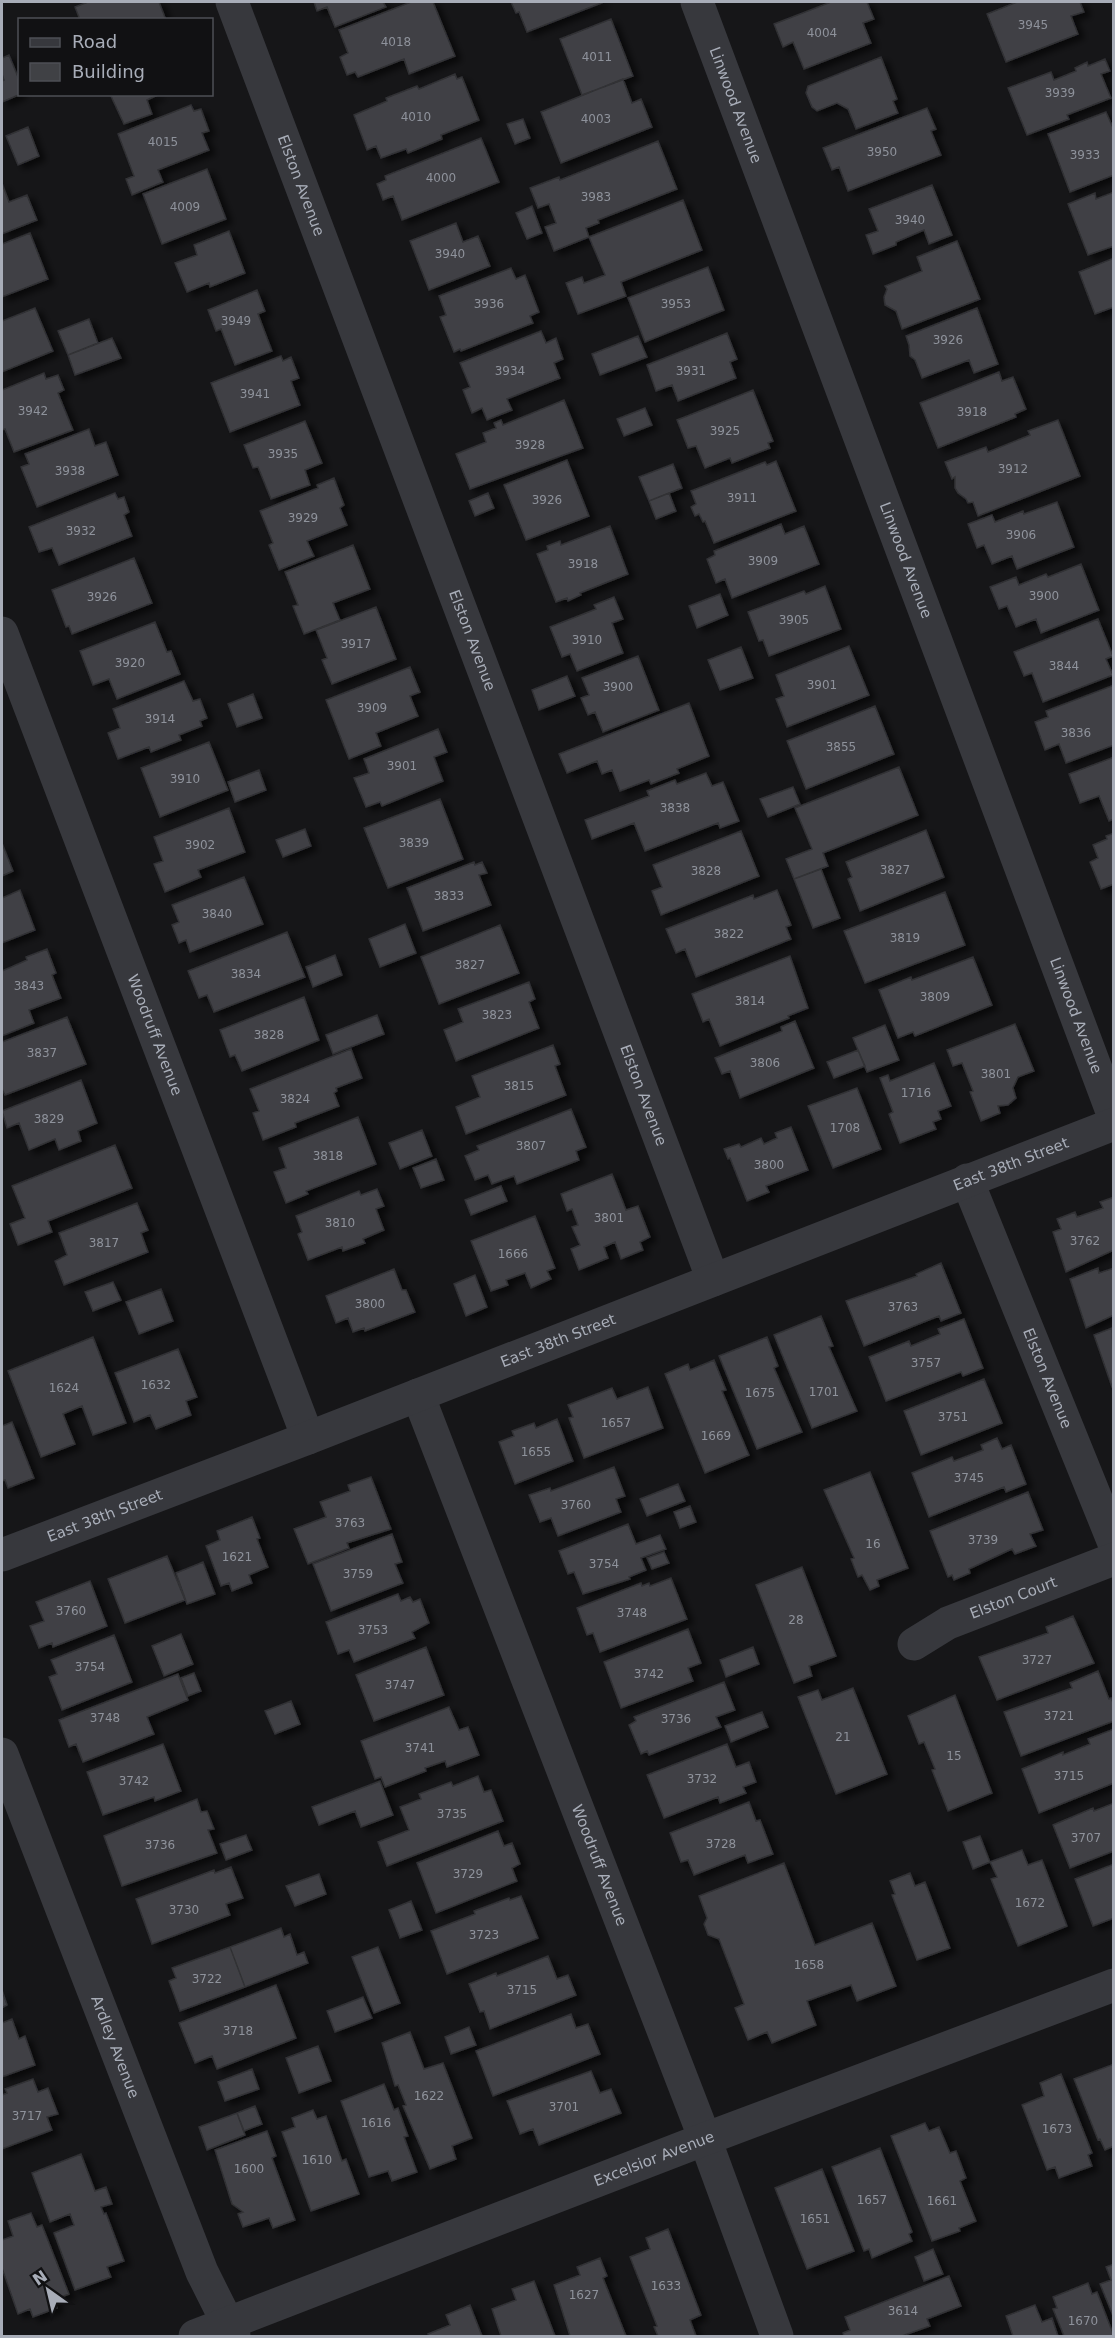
<svg xmlns="http://www.w3.org/2000/svg" width="1115" height="2338" viewBox="0 0 1115 2338" font-family="'DejaVu Sans',sans-serif">
  <style>
    .building { fill: #404145; stroke: #303034; stroke-width: 1.5; filter: url(#shadow) }
    .lines { fill: none; stroke-linecap: round; stroke-linejoin: round }
    .minor { stroke: #37383d; stroke-width: 33 }
    .labels { text-anchor: middle; stroke-width: 6; stroke-linejoin: round; paint-order: stroke }
    .number-label { font-size: 12px; fill: #8e929b }
    .street-label { font-size: 15px; fill: #a8adb8; stroke: #111113 }
  </style>
  <defs>
    <filter id="shadow"><feDropShadow dx="6" dy="4" stdDeviation="3" flood-color="#0009"/></filter>
  </defs>
  <rect width="100%" height="100%" fill="#161618"/>
  <path class="building" d="M88 2H159L166 20H80L75 7Z
    M314 2H383L386 7 335 27 327 7 317 11Z
    M411 2H433L455 56 409 74 404 59 358 77 355 72 347 75 340 57 348 53 339 30Z
    M511 2H604L527 32 519 12 516 13Z
    M831 2H867L874 19 863 23 871 43 804 69 793 42 783 47 774 24Z
    M1017 2H1080L1084 12 1071 16 1078 34 1006 62 987 14Z
    M611 19 633 76 582 95 560 39Z
    M9 55 20 82V94H21L2 102V81L4 80 2 74V58Z
    M881 57 897 99 893 101 898 113 856 129 848 109 837 103 817 111 812 107 806 93 808 86Z
    M1105 59 1110 71 1101 74 1111 98 1067 115 1069 119 1027 135 1008 88 1051 72 1054 80 1076 71 1075 68 1087 62 1088 66Z
    M455 74 457 79 462 77 479 120 441 135 442 139 408 153 406 149 381 158 376 146 367 150 354 115 387 101 386 98 417 86 419 89Z
    M623 79 632 103 641 99 652 127 561 163 541 112Z
    M110 94H160L147 100 152 114 124 124Z
    M191 105 194 111 201 109 209 131 202 133 209 150 158 170 163 182 132 195 126 179 134 176 118 134Z
    M927 108 936 129 931 131 941 155 848 191 839 167 832 170 823 148Z
    M1106 112 1114 130V175L1070 192 1048 134Z
    M523 119 530 138 515 144 507 124Z
    M28 127 39 156 18 165 6 136Z
    M481 138 499 182 402 220 393 196 383 200 377 184 386 180 385 176Z
    M658 141 677 189 598 220 599 223 586 228 589 237 554 251 545 227 556 223 549 204 538 208 530 188 559 177 560 180Z
    M207 169 226 219 162 244 143 194Z
    M2 183 9 202 27 195 37 220 2 234Z
    M932 185 952 235 929 244 924 230 896 242V245L873 254 866 235 878 231 869 209Z
    M1114 192V246L1088 255 1068 204 1095 193 1096 199Z
    M683 200 702 250 621 282 626 296 578 314 566 283 582 277 584 283 605 275 589 237Z
    M532 206 542 233 527 239 516 213Z
    M456 223 463 242 478 236 490 266 429 290 410 241Z
    M229 231 245 273 210 287 209 283 187 292 175 263 197 255 194 245Z
    M30 233 48 279 2 297V244Z
    M957 241 980 299 902 329 896 311 885 305 884 297 887 289 885 286 922 271 917 257Z
    M1114 258V307L1095 314 1079 272Z
    M708 267 724 310 645 342 628 298Z
    M511 268 516 279 525 275 539 312 530 316 533 323 461 351 460 349 454 352 440 317 446 315 439 296Z
    M257 290 265 311 258 314 272 351 235 365 221 329 216 331 208 310Z
    M35 308 53 351 2 372V321Z
    M977 308 998 364 974 373 969 360 922 378 915 360 910 356 909 345 906 336Z
    M89 319 98 343 68 355 58 331Z
    M541 331 546 343 556 338 563 359 554 363 560 378 507 399 512 410 487 420 482 408 472 413 463 390 470 387 460 363Z
    M727 333 737 359 730 362 736 378 678 401 672 385 656 391 647 365Z
    M638 336 647 357 600 375 592 354Z
    M112 338 121 358 75 375 68 355Z
    M281 356 283 361 291 357 299 378 291 381 300 405 230 432 211 383Z
    M999 372 1002 381 1013 377 1026 409 1015 414 1016 417 938 448 920 403Z
    M44 373 46 379 58 375 64 390 58 393 73 430 14 452 5 429 2 430V390Z
    M753 390 773 441 768 443 770 448 732 463 730 458 705 468 696 446 688 448 677 420Z
    M564 400 583 448 470 489 456 454 486 442 483 433 496 428 494 423 501 420 503 425Z
    M645 408 652 425 624 436 617 419Z
    M1058 420 1080 476 978 516 973 502 968 503 966 499 958 493 955 488V477L952 479 945 462 986 447 988 452 1030 435 1028 431Z
    M305 421 322 463 305 470 310 485 271 499 258 467 253 468 244 445Z
    M89 429 95 446 106 442 118 475 37 507 21 467 29 464 25 454Z
    M567 460 589 516 526 540 504 485Z
    M776 461 796 511 714 543 705 521 703 522 699 514 695 516 691 507 696 504 691 491 765 462 767 465Z
    M673 464 682 488 649 501 639 477Z
    M334 478 344 505 340 508 347 525 307 541 314 556 279 570 269 545 273 543 260 511 318 488 317 485Z
    M115 493 118 499 124 497 129 512 124 515 132 536 59 565 52 548 39 552 29 527Z
    M488 493 494 508 475 516 469 501Z
    M669 493 676 511 656 519 649 501Z
    M1057 502 1074 547 1017 569 1012 556 992 564 984 545 977 548 968 524 992 515 995 522 1023 511 1024 514Z
    M781 524 785 534 804 526 819 564 732 598 725 579 716 583 707 559 715 555 714 551Z
    M610 526 628 574 580 593 581 595 568 601 567 598 556 602 537 554 548 550 547 546 560 541 561 545Z
    M353 545 370 589 333 603 340 620 304 634 293 606 298 605 285 572Z
    M134 558 152 603 72 634 69 626 66 627 52 590Z
    M1081 564 1099 610 1041 633 1036 619 1016 627 1007 606 999 609 990 587 1016 577 1019 585 1046 574 1048 577Z
    M825 586 841 629 769 656 763 640 759 641 748 612 804 591 806 594Z
    M720 594 728 615 697 628 689 606Z
    M614 597 623 619 612 623 623 653 577 671 570 654 562 657 550 627 596 609 594 605Z
    M376 607 396 659 332 684 322 660 327 658 316 630Z
    M1098 619 1113 656 1106 659 1113 675 1043 702 1032 673 1024 676 1014 652Z
    M155 622 167 652 171 651 180 674 117 699 109 679 93 685 80 651Z
    M849 646 869 695 787 727 776 699 784 696 776 675Z
    M741 647 753 678 720 690 708 660Z
    M638 656 659 710 603 732 595 712 588 715 581 698 589 695 582 678Z
    M410 667 420 692 410 696 418 716 376 733 381 746 349 759 326 700Z
    M567 676 575 696 539 710 532 690Z
    M184 681 193 701 200 699 207 718 200 721 202 726 179 735 181 740 151 752 149 747 118 759 108 733 120 728 113 709Z
    M1114 685V745L1066 763 1059 744 1045 750 1035 722 1048 717 1046 711Z
    M253 694 262 718 237 727 228 704Z
    M689 703 709 756 677 769 679 773 651 784 649 780 620 791 612 770 602 774 597 761 567 773 559 754Z
    M875 706 894 754 806 789 787 741Z
    M438 729 447 752 434 757 443 781 382 806 380 802 366 807 354 778 369 773 364 759Z
    M209 742 228 790 160 817 141 768Z
    M1114 757V819L1109 821 1099 796 1080 803 1069 774Z
    M899 767 918 815 823 853 828 866 794 879 786 859 812 849 795 808Z
    M259 770 266 790 235 802 228 782Z
    M706 773 712 786 723 782 739 821 720 828 718 823 645 851 634 823 592 839 585 820 649 796 647 791 675 780 677 784Z
    M793 787 800 804 768 817 760 799Z
    M440 799 463 859 388 888 364 828Z
    M229 808 245 852 198 870 201 877 165 892 154 864 163 861 154 837Z
    M305 829 311 846 283 857 276 840Z
    M926 830 944 877 860 911 848 879 852 877 846 862Z
    M741 831 759 876 661 915 652 891 662 887 653 865Z
    M1114 833V884L1101 889 1090 862 1098 858 1093 845 1107 839 1106 836Z
    M2 843 13 871 2 876Z
    M474 862 475 865 482 862 487 873 479 875 491 905 423 931 407 888Z
    M821 869 840 918 813 928 794 879Z
    M244 877 263 924 190 952 186 940 179 943 172 925 179 922 172 905Z
    M20 890 35 930 2 943V898Z
    M777 890 791 925 786 927 791 939 696 977 685 949 676 953 666 929 753 895 754 899Z
    M945 892 965 945 865 983 844 931Z
    M405 924 416 953 380 967 369 939Z
    M500 925 519 973 439 1004 421 957Z
    M287 932 305 977 214 1012 207 995 199 998 188 971Z
    M47 949 56 973 52 975 61 998 29 1010 34 1023 2 1036V971L27 960 26 957Z
    M335 955 342 975 313 987 306 967Z
    M790 956 808 1008 788 1016 789 1018 720 1046 709 1019 703 1022 692 994Z
    M973 957 992 1005 915 1036 913 1032 898 1038 879 990 911 977 912 980Z
    M529 982 535 999 529 1002 539 1028 456 1061 444 1030 463 1022 458 1009Z
    M304 997 319 1040 242 1071 235 1055 230 1057 220 1030Z
    M377 1015 384 1034 333 1054 326 1035Z
    M67 1017 86 1064 5 1095 2 1089V1042Z
    M795 1021 814 1068 740 1098 730 1071 722 1074 715 1058 782 1031 781 1027Z
    M1015 1024 1034 1071 1018 1077 1013 1088 1016 1098 1008 1105 998 1106 1000 1113 981 1121 970 1092 973 1091 962 1063 953 1066 947 1050Z
    M885 1025 899 1060 867 1072 853 1038Z
    M553 1045 560 1064 555 1066 566 1095 466 1134 456 1107 480 1097 472 1076Z
    M351 1049 362 1078 336 1088 337 1091 334 1093 339 1106 295 1123 296 1127 263 1140 253 1113 259 1111 250 1089Z
    M858 1050 865 1066 834 1078 827 1062Z
    M934 1063 951 1106 938 1111 941 1119 933 1122 936 1129 900 1143 889 1114 893 1112 880 1078 888 1075 890 1081Z
    M81 1080 97 1123 78 1131 81 1141 59 1150 55 1139 29 1150 19 1123 7 1128 2 1111Z
    M857 1088 881 1149 833 1168 808 1106Z
    M571 1109 586 1147 576 1151 579 1160 517 1184 514 1176 492 1184 488 1175 475 1180 465 1156 479 1150 477 1146Z
    M358 1117 376 1164 306 1191 308 1194 286 1203 274 1172 286 1168 279 1148Z
    M791 1127 808 1170 766 1186 769 1192 747 1201 730 1158 728 1159 724 1149 739 1144 741 1147 761 1138 764 1144 777 1138 775 1133Z
    M422 1130 432 1156 400 1169 389 1143Z
    M115 1145 132 1188 48 1221 52 1232 18 1245 10 1224 25 1218 12 1186Z
    M436 1159 444 1180 421 1188 413 1168Z
    M612 1174 626 1210 638 1206 650 1237 640 1242 643 1250 621 1259 615 1242 604 1247 608 1258 579 1270 571 1249 580 1245 572 1227 578 1225 572 1209 567 1211 561 1194Z
    M501 1186 507 1201 471 1215 465 1200Z
    M377 1189 384 1206 376 1209 384 1230 363 1239 365 1243 343 1251 342 1247 308 1260 298 1234 302 1232 296 1216 359 1191 361 1195Z
    M1114 1197V1250L1066 1272 1053 1232 1061 1229 1057 1219 1075 1212 1077 1217 1103 1208 1100 1202Z
    M137 1203 148 1230 141 1233 148 1252 64 1285 55 1261 67 1255 59 1233Z
    M535 1216 555 1268 547 1271 551 1279 531 1288 525 1273 506 1280 508 1285 491 1291 471 1241Z
    M941 1263 961 1313 941 1321 939 1316 864 1346 846 1301 917 1276 916 1274Z
    M1098 1268 1099 1273 1114 1268V1315L1086 1328 1070 1279Z
    M394 1269 402 1290H406L415 1312 365 1331 364 1328 353 1332 348 1318 336 1323 326 1296Z
    M475 1275 487 1307 466 1316 454 1284Z
    M113 1282 121 1300 93 1311 85 1292Z
    M161 1289 173 1321 139 1334 126 1302Z
    M821 1316 833 1346 829 1347 857 1411 812 1428 774 1335Z
    M964 1319 983 1368 963 1376 961 1372 886 1401 869 1357 909 1341 911 1346 940 1334 938 1329Z
    M1112 1328 1114 1387H1112L1094 1335Z
    M93 1337 126 1423 93 1435 82 1406 63 1414 75 1444 41 1457 8 1371Z
    M767 1337 778 1366 774 1368 802 1432 757 1449 719 1356Z
    M178 1349 197 1397 186 1401 191 1415 156 1429 150 1415 134 1422 115 1373Z
    M714 1360 726 1390 722 1391 749 1455 705 1473 665 1374 688 1364 690 1370Z
    M984 1379 1002 1423 921 1455 904 1411Z
    M648 1387 663 1428 584 1458 569 1418 573 1417 568 1405 612 1388 617 1399Z
    M557 1419 573 1461 515 1484 499 1442 514 1436 512 1431 534 1423 536 1428Z
    M12 1422 34 1478 8 1488 5 1480 2 1481V1426Z
    M997 1438 1002 1449 1011 1445 1026 1484 1006 1492 1004 1487 929 1517 912 1473 952 1457 954 1461 983 1450 981 1445Z
    M614 1467 625 1496 616 1499 621 1512 558 1536 551 1518 540 1522 529 1495 550 1488 551 1491Z
    M870 1472 908 1568 877 1580 879 1586 870 1590 862 1575 858 1577 851 1559 854 1558 824 1490Z
    M371 1477 391 1529 347 1543 349 1548 308 1564 294 1529 326 1517 320 1502 350 1491 348 1485Z
    M678 1484 685 1501 647 1516 640 1499Z
    M1028 1492 1043 1530 1030 1534 1036 1546 1015 1554 1012 1549 969 1569 970 1573 954 1580 952 1575 948 1577 930 1531Z
    M690 1506 696 1522 680 1528 674 1512Z
    M252 1517 260 1538 257 1539 268 1567 249 1575 252 1583 232 1591 229 1583 221 1586 206 1546 220 1540 217 1531Z
    M628 1524 636 1544 660 1535 666 1549 641 1558 646 1570 629 1577 630 1579 583 1594 574 1572 568 1574 559 1551Z
    M392 1534 402 1562 395 1564 403 1583 331 1611 313 1564Z
    M664 1552 669 1563 652 1569 647 1558Z
    M167 1556 185 1600 125 1623 108 1579Z
    M203 1562 215 1594 187 1604 176 1573Z
    M802 1567 836 1656 809 1666 812 1676 794 1683 756 1585Z
    M671 1578 687 1619 600 1652 593 1633 587 1635 577 1608 641 1583 642 1586 649 1583 650 1586Z
    M90 1581 107 1626 53 1647 52 1643 39 1648 30 1626 44 1621 36 1602Z
    M398 1594 401 1601 410 1597 413 1602 420 1599 429 1623 412 1632 415 1638 354 1662 349 1650 338 1654 326 1622Z
    M1073 1616 1094 1663 997 1700 979 1657 1048 1633 1046 1627Z
    M688 1629 701 1663 688 1668 693 1681 621 1708 604 1662Z
    M181 1634 193 1664 164 1676 152 1646Z
    M114 1635 132 1682 62 1710 49 1677 57 1674 51 1660Z
    M426 1647 444 1695 374 1721 356 1675Z
    M753 1647 759 1664 726 1677 720 1660Z
    M1098 1671 1109 1699 1111 1698 1114 1705V1721L1021 1756 1004 1712 1072 1688 1070 1683Z
    M194 1673 201 1691 188 1696 181 1678Z
    M178 1674 188 1700 147 1717 154 1734 83 1762 76 1744 69 1747 59 1720Z
    M724 1682 735 1710 716 1717 721 1727 649 1755 647 1751 641 1754 629 1725 636 1721 634 1717Z
    M853 1688 887 1774 836 1794 798 1697 818 1690 822 1700Z
    M955 1695 992 1793 948 1811 932 1770 935 1769 924 1742 919 1744 908 1716Z
    M291 1701 300 1724 275 1734 265 1711Z
    M449 1707 459 1730 468 1727 479 1755 447 1767 445 1761 425 1768 426 1771 385 1787 381 1777 375 1779 361 1741Z
    M762 1712 768 1727 731 1742 725 1726Z
    M1114 1729V1783L1039 1813 1022 1769 1063 1752V1755L1090 1744 1088 1739Z
    M163 1744 181 1791 155 1801 154 1797 103 1815 87 1772Z
    M727 1744 736 1767 749 1762 756 1782 743 1787 746 1793 720 1803 718 1797 664 1818 647 1775Z
    M478 1776 484 1792 491 1790 503 1821 387 1866 378 1842 409 1830 400 1807 421 1799 419 1794 451 1782 453 1786Z
    M380 1781 393 1815 361 1827 355 1811 319 1825 312 1807Z
    M197 1799 201 1812 207 1811 214 1829 208 1830 217 1853 122 1886 104 1836Z
    M749 1802 756 1821 760 1820 773 1854 748 1863 745 1855 694 1875 688 1860 681 1862 670 1833Z
    M1114 1803V1851L1070 1868 1053 1825 1093 1808 1094 1811Z
    M498 1831 504 1846 512 1843 520 1864 512 1868 517 1881 436 1913 417 1863Z
    M246 1835 252 1850 226 1860 220 1844Z
    M980 1836 990 1862 973 1869 963 1842Z
    M1022 1850 1028 1865 1042 1860 1067 1926 1018 1946 991 1879 997 1877 990 1862Z
    M784 1863 815 1945 872 1923 896 1986 857 2001 851 1985 807 2001 816 2025 772 2043 767 2032 748 2040 735 2008 744 2004 719 1939 708 1935 704 1924 707 1918 699 1896Z
    M1114 1864V1918L1093 1926 1075 1879Z
    M231 1867 243 1898 226 1904 230 1915 152 1944 136 1899 214 1870 215 1873Z
    M910 1873 915 1886 925 1882 950 1948 917 1960 892 1895 895 1894 890 1881Z
    M319 1874 326 1894 295 1906 286 1886Z
    M521 1896 538 1938 447 1974 431 1931 475 1914 474 1911 509 1898 510 1900Z
    M411 1901 422 1930 400 1938 389 1910Z
    M281 1928 284 1937 290 1934 297 1955 304 1952 308 1963 245 1987 230 1947Z
    M230 1947 245 1987 180 2011 169 1981 176 1978 172 1968Z
    M378 1947 400 2003 374 2013 352 1957Z
    M548 1956 557 1979 568 1975 576 1995 490 2029 484 2011 480 2012 469 1984 496 1973 497 1976Z
    M276 1985 296 2038 217 2069 212 2056 195 2063 179 2023Z
    M2 1990 7 2005 2 2008Z
    M363 1997 372 2018 335 2032 327 2011Z
    M571 2014 576 2028 588 2024 600 2054 493 2096 476 2051Z
    M12 2019 19 2039 25 2036 35 2065 2 2077V2023Z
    M469 2027 476 2045 451 2054 445 2037Z
    M410 2032 424 2069 443 2063 472 2138 452 2146 456 2159 430 2169 403 2106 406 2105 398 2085 395 2086 382 2043Z
    M318 2046 331 2081 299 2093 286 2058Z
    M1114 2064V2146L1105 2150 1100 2139 1098 2140 1074 2079Z
    M252 2069 259 2089 225 2101 218 2082Z
    M591 2071 600 2093 611 2089 621 2113 539 2145 533 2129 520 2134 507 2101Z
    M1061 2074 1092 2153 1088 2155 1092 2166 1059 2178 1055 2167 1047 2170 1022 2105 1044 2096 1040 2083Z
    M33 2079 38 2092 48 2088 58 2114 47 2117 52 2130 2 2149V2095L7 2093 5 2089Z
    M384 2084 394 2110 398 2108 408 2136 404 2137 417 2172 392 2181 388 2171 369 2177 341 2101Z
    M255 2106 262 2124 244 2131 237 2113Z
    M313 2110 317 2119 326 2116 342 2161 346 2159 359 2194 311 2211 282 2132 295 2127 292 2118Z
    M237 2113 245 2135 207 2150 199 2127Z
    M925 2123 929 2131 939 2127 950 2153 956 2151 966 2178 960 2181 976 2221 959 2228 960 2231 932 2241 891 2136Z
    M267 2131 276 2156 272 2158 295 2220 273 2228 269 2218 243 2227 238 2214 243 2212 232 2204 215 2150Z
    M880 2148 912 2232 909 2234 912 2241 872 2258 869 2249 864 2251 832 2167Z
    M81 2154 95 2191 106 2187 112 2204 101 2207 104 2214 106 2213 124 2261 107 2267 111 2277 75 2290 54 2233 74 2225 70 2214 50 2222 32 2173Z
    M822 2169 854 2251 807 2269 775 2188Z
    M31 2213 37 2227 42 2225 69 2294 54 2300 57 2308 33 2317 30 2309 18 2314 2 2268V2240L13 2236 8 2221Z
    M668 2229 701 2315 690 2320 696 2336H658L654 2327 657 2326 630 2257 650 2249 646 2238Z
    M933 2249 943 2274 924 2281 915 2257Z
    M600 2258 607 2276 603 2278 626 2336H570L554 2285 580 2275 577 2267Z
    M1114 2264V2318L1100 2284 1111 2280 1106 2267Z
    M949 2276 961 2306 927 2319 930 2326 902 2336H844L843 2333 850 2330 845 2317Z
    M534 2281 555 2336H501L492 2309 516 2300 512 2289Z
    M1088 2283 1092 2294 1097 2292 1114 2336H1064L1053 2309 1057 2308 1053 2297Z
    M470 2305 482 2336H429L428 2334 450 2325 446 2315Z
    M1035 2305 1042 2322 1052 2318 1058 2336H1013L1006 2316Z"/>
  <g class="lines">
    <g class="minor">
      <path id="s1" d="M232 2 713 1280"/>
      <path id="s2" d="M697 2 1114 1117"/>
      <path id="s3" d="M2 633 308 1438"/>
      <path id="s4" d="M967 1180 1114 1543"/>
      <path id="s5" d="M418 1395 705 2139 777 2336"/>
      <path id="s6" d="M2 1555 308 1438 1114 1124"/>
      <path id="s7" d="M914 1644 948 1623 1114 1559"/>
      <path id="s8" d="M2 1754 202 2272 234 2336"/>
      <path id="s9" d="M195 2336 705 2139 1114 1985"/>
    </g>
  </g>
  <g class="labels">
    <g class="number-label">
      <text x="1033" y="29">3945</text>
      <text x="822" y="37">4004</text>
      <text x="396" y="46">4018</text>
      <text x="597" y="61">4011</text>
      <text x="1060" y="97">3939</text>
      <text x="416" y="121">4010</text>
      <text x="596" y="123">4003</text>
      <text x="163" y="146">4015</text>
      <text x="882" y="156">3950</text>
      <text x="1085" y="159">3933</text>
      <text x="441" y="182">4000</text>
      <text x="596" y="201">3983</text>
      <text x="185" y="211">4009</text>
      <text x="910" y="224">3940</text>
      <text x="450" y="258">3940</text>
      <text x="489" y="308">3936</text>
      <text x="676" y="308">3953</text>
      <text x="236" y="325">3949</text>
      <text x="948" y="344">3926</text>
      <text x="510" y="375">3934</text>
      <text x="691" y="375">3931</text>
      <text x="255" y="398">3941</text>
      <text x="33" y="415">3942</text>
      <text x="972" y="416">3918</text>
      <text x="725" y="435">3925</text>
      <text x="530" y="449">3928</text>
      <text x="283" y="458">3935</text>
      <text x="1013" y="473">3912</text>
      <text x="70" y="475">3938</text>
      <text x="742" y="502">3911</text>
      <text x="547" y="504">3926</text>
      <text x="303" y="522">3929</text>
      <text x="81" y="535">3932</text>
      <text x="1021" y="539">3906</text>
      <text x="763" y="565">3909</text>
      <text x="583" y="568">3918</text>
      <text x="1044" y="600">3900</text>
      <text x="102" y="601">3926</text>
      <text x="794" y="624">3905</text>
      <text x="587" y="644">3910</text>
      <text x="356" y="648">3917</text>
      <text x="130" y="667">3920</text>
      <text x="1064" y="670">3844</text>
      <text x="822" y="689">3901</text>
      <text x="618" y="691">3900</text>
      <text x="372" y="712">3909</text>
      <text x="160" y="723">3914</text>
      <text x="1076" y="737">3836</text>
      <text x="841" y="751">3855</text>
      <text x="402" y="770">3901</text>
      <text x="185" y="783">3910</text>
      <text x="675" y="812">3838</text>
      <text x="414" y="847">3839</text>
      <text x="200" y="849">3902</text>
      <text x="895" y="874">3827</text>
      <text x="706" y="875">3828</text>
      <text x="449" y="900">3833</text>
      <text x="217" y="918">3840</text>
      <text x="729" y="938">3822</text>
      <text x="905" y="942">3819</text>
      <text x="470" y="969">3827</text>
      <text x="246" y="978">3834</text>
      <text x="29" y="990">3843</text>
      <text x="935" y="1001">3809</text>
      <text x="750" y="1005">3814</text>
      <text x="497" y="1019">3823</text>
      <text x="269" y="1039">3828</text>
      <text x="42" y="1057">3837</text>
      <text x="765" y="1067">3806</text>
      <text x="996" y="1078">3801</text>
      <text x="519" y="1090">3815</text>
      <text x="916" y="1097">1716</text>
      <text x="295" y="1103">3824</text>
      <text x="49" y="1123">3829</text>
      <text x="845" y="1132">1708</text>
      <text x="531" y="1150">3807</text>
      <text x="328" y="1160">3818</text>
      <text x="769" y="1169">3800</text>
      <text x="609" y="1222">3801</text>
      <text x="340" y="1227">3810</text>
      <text x="1085" y="1245">3762</text>
      <text x="104" y="1247">3817</text>
      <text x="513" y="1258">1666</text>
      <text x="370" y="1308">3800</text>
      <text x="903" y="1311">3763</text>
      <text x="926" y="1367">3757</text>
      <text x="156" y="1389">1632</text>
      <text x="64" y="1392">1624</text>
      <text x="824" y="1396">1701</text>
      <text x="760" y="1397">1675</text>
      <text x="953" y="1421">3751</text>
      <text x="616" y="1427">1657</text>
      <text x="716" y="1440">1669</text>
      <text x="536" y="1456">1655</text>
      <text x="969" y="1482">3745</text>
      <text x="576" y="1509">3760</text>
      <text x="350" y="1527">3763</text>
      <text x="983" y="1544">3739</text>
      <text x="873" y="1548">16</text>
      <text x="237" y="1561">1621</text>
      <text x="604" y="1568">3754</text>
      <text x="358" y="1578">3759</text>
      <text x="71" y="1615">3760</text>
      <text x="632" y="1617">3748</text>
      <text x="796" y="1624">28</text>
      <text x="373" y="1634">3753</text>
      <text x="1037" y="1664">3727</text>
      <text x="90" y="1671">3754</text>
      <text x="649" y="1678">3742</text>
      <text x="400" y="1689">3747</text>
      <text x="1059" y="1720">3721</text>
      <text x="105" y="1722">3748</text>
      <text x="676" y="1723">3736</text>
      <text x="843" y="1741">21</text>
      <text x="420" y="1752">3741</text>
      <text x="954" y="1760">15</text>
      <text x="1069" y="1780">3715</text>
      <text x="702" y="1783">3732</text>
      <text x="134" y="1785">3742</text>
      <text x="452" y="1818">3735</text>
      <text x="1086" y="1842">3707</text>
      <text x="721" y="1848">3728</text>
      <text x="160" y="1849">3736</text>
      <text x="468" y="1878">3729</text>
      <text x="1030" y="1907">1672</text>
      <text x="184" y="1914">3730</text>
      <text x="484" y="1939">3723</text>
      <text x="809" y="1969">1658</text>
      <text x="207" y="1983">3722</text>
      <text x="522" y="1994">3715</text>
      <text x="238" y="2035">3718</text>
      <text x="429" y="2100">1622</text>
      <text x="564" y="2111">3701</text>
      <text x="27" y="2120">3717</text>
      <text x="376" y="2127">1616</text>
      <text x="1057" y="2133">1673</text>
      <text x="317" y="2164">1610</text>
      <text x="249" y="2173">1600</text>
      <text x="872" y="2204">1657</text>
      <text x="942" y="2205">1661</text>
      <text x="815" y="2223">1651</text>
      <text x="666" y="2290">1633</text>
      <text x="584" y="2299">1627</text>
      <text x="903" y="2315">3614</text>
      <text x="1083" y="2325">1670</text>
    </g>
    <g class="street-label">
      <text dy="5" stroke="none"><textPath href="#s2" startOffset="110">Linwood Avenue</textPath></text>
      <text dy="5" stroke="none"><textPath href="#s1" startOffset="196">Elston Avenue</textPath></text>
      <text dy="5" stroke="none"><textPath href="#s2" startOffset="596">Linwood Avenue</textPath></text>
      <text dy="5" stroke="none"><textPath href="#s1" startOffset="682">Elston Avenue</textPath></text>
      <text dy="5" stroke="none"><textPath href="#s2" startOffset="1082">Linwood Avenue</textPath></text>
      <text dy="5" stroke="none"><textPath href="#s3" startOffset="430">Woodruff Avenue</textPath></text>
      <text dy="5" stroke="none"><textPath href="#s1" startOffset="1168">Elston Avenue</textPath></text>
      <text dy="5" stroke="none"><textPath href="#s6" startOffset="1082">East 38th Street</textPath></text>
      <text dy="5" stroke="none"><textPath href="#s6" startOffset="596">East 38th Street</textPath></text>
      <text dy="5" stroke="none"><textPath href="#s4" startOffset="214">Elston Avenue</textPath></text>
      <text dy="5" stroke="none"><textPath href="#s6" startOffset="110">East 38th Street</textPath></text>
      <text dy="5" stroke="none"><textPath href="#s7" startOffset="110">Elston Court</textPath></text>
      <text dy="5" stroke="none"><textPath href="#s5" startOffset="504">Woodruff Avenue</textPath></text>
      <text dy="5" stroke="none"><textPath href="#s8" startOffset="314">Ardley Avenue</textPath></text>
      <text dy="5" stroke="none"><textPath href="#s9" startOffset="492">Excelsior Avenue</textPath></text>
    </g>
  </g>
  <rect width="1115" height="2338" fill="none" stroke="#a8adb8" stroke-width="6"/>
  <rect x="18" y="18" width="195" height="78" fill="#111113" stroke="#4d4f55" stroke-width="1.5"/>
  <rect x="30" y="38" width="30" height="9" fill="#37383d" stroke="#4d4f55" stroke-width="1.5"/>
  <text x="72" y="48" font-size="18" fill="#a8adb8">Road</text>
  <rect x="30" y="63" width="30" height="18" fill="#404145" stroke="#4d4f55" stroke-width="1.5"/>
  <text x="72" y="78" font-size="18" fill="#a8adb8">Building</text>
  <g transform="translate(48 2290) rotate(326)" stroke="#111113" stroke-width="4.5" paint-order="stroke">
  <path d="M0-4.5L10 22L0 15L-10 22Z" fill="#a8adb8"/>
  <text y="-9" font-size="16" font-weight="bold" text-anchor="middle" fill="#a8adb8">N</text>
  </g>
</svg>
